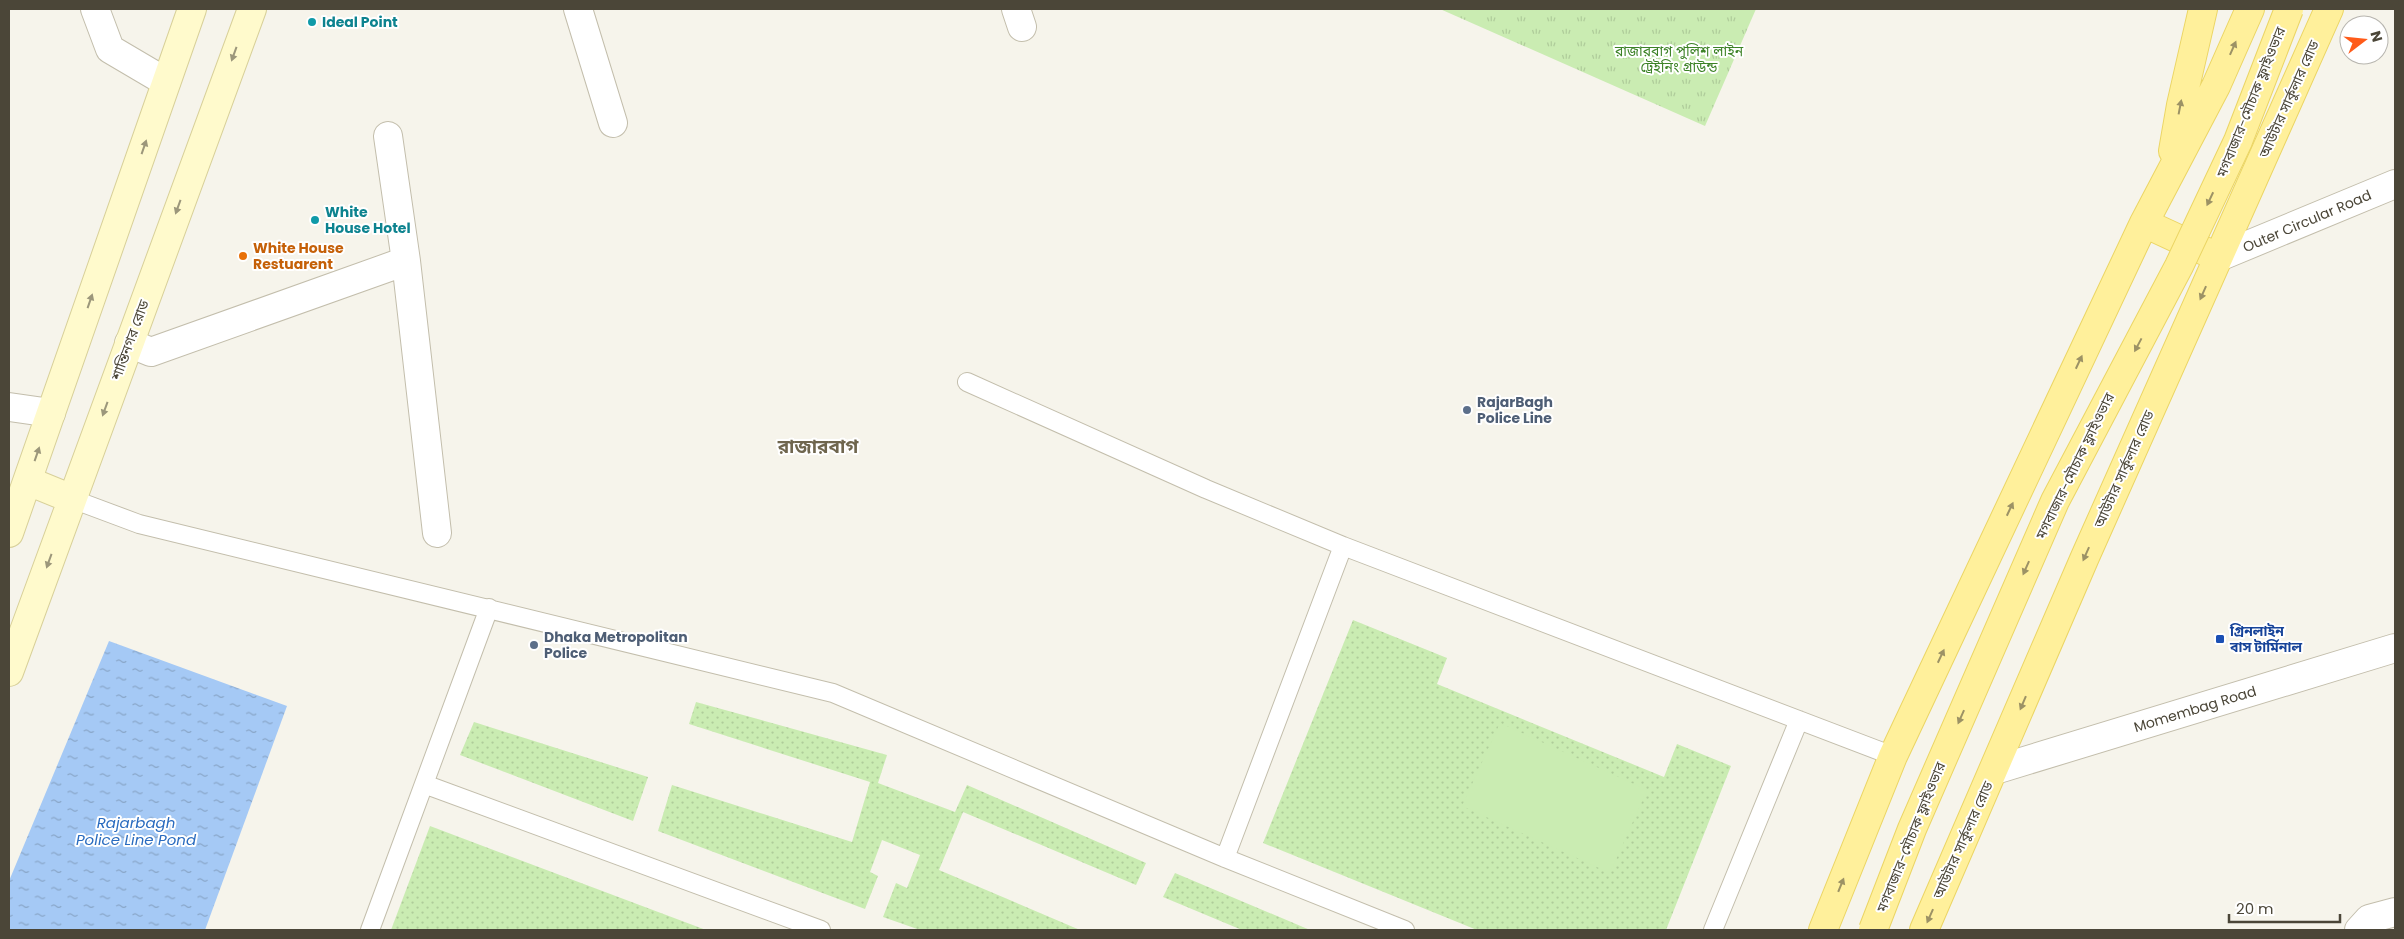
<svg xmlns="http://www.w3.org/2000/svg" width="2404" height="939" viewBox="0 0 2404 939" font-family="Poppins,'Noto Sans Bengali',sans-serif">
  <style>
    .grass { fill: url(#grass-dots) }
    .park { fill: url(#park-tufts) }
    .pitch { fill: #caecb2 }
    .water { fill: url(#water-ripples) }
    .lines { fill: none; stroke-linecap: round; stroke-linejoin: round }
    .service-casing { stroke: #c3beac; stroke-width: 20 }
    .minor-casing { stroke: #c3beac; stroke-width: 30 }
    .secondary-casing { stroke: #d8d099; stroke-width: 30 }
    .primary-casing { stroke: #ebd564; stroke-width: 30 }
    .service { stroke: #fff; stroke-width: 18 }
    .minor { stroke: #fff; stroke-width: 28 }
    .secondary { stroke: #fffacc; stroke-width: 28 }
    .primary { stroke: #fff09b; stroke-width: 28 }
    .primary-bridge-casing { stroke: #ebd564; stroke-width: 30; stroke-linecap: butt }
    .primary-bridge { stroke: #fff09b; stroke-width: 28 }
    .oneway { fill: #9c9265 }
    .oneway2 { fill: #9c977b }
    .culture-dot { fill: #0f9aa8; stroke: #fff; stroke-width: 2 }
    .food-dot { fill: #e8710a; stroke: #fff; stroke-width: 2 }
    .service-dot { fill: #5c6f8a; stroke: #fff; stroke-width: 2 }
    .transit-dot { fill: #1a4fb4; stroke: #fff; stroke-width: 2 }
    .labels { text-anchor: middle; stroke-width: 4; stroke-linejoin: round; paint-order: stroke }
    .culture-label { font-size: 14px; font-weight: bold; fill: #0d838f; stroke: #fff; text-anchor: start }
    .park-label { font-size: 14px; fill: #3c8226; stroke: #fff }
    .street-label { font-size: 14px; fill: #4b4638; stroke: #fff }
    .food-label { font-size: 14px; font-weight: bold; fill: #c56008; stroke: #fff; text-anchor: start }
    .service-label { font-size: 14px; font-weight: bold; fill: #4e5e75; stroke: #fff; text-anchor: start }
    .transit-label { font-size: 14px; font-weight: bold; fill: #164399; stroke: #fff; text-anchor: start }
    .water-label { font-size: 15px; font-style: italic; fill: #296bbf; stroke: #fff }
    .district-label { font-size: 19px; font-weight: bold; fill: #6f664e; stroke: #fff }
  </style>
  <defs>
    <pattern id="grass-dots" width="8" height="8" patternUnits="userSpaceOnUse" patternTransform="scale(1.25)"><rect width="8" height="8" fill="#caecb2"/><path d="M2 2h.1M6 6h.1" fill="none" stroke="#afcc9a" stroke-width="1.8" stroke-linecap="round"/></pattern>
    <pattern id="park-tufts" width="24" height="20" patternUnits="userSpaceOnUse" patternTransform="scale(1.25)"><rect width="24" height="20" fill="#caecb2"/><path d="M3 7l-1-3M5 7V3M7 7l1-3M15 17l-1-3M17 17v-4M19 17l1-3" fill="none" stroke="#afcc9a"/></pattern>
    <pattern id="water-ripples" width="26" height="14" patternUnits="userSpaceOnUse" patternTransform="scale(1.25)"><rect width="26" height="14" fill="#a5c9f5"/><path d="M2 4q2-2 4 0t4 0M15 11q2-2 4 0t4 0" fill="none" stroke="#88a5c7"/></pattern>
  </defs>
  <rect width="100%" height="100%" fill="#f6f4eb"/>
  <path class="grass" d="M1353 620 1447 658 1437 684 1664 777 1677 744 1731 766 1666 930H1477L1263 843Z
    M696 702 887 755 878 783 955 812 967 785 1146 863 1136 885 963 812 939 870 1080 930H920L883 917 896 883 907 888 920 855 882 840 870 872 878 876 865 909 658 831 672 785 852 842 870 782 689 724Z
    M474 722 648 777 633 821 460 755Z
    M430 826 706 930H391Z
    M1175 873 1310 930H1242L1163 897Z"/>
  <path class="park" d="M1440 9H1756L1705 126Z"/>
  <path class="pitch" d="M1500 723 1647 790 1610 873 1462 806Z"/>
  <path class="water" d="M109 641 287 706 205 930H9V881Z"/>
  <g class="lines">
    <defs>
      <path id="service" d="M967 382 1206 489 1343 546
        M72 499 139 524 833 693 1225 858 1405 930
        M424 784 821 930
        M1225 858 1343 546 1893 756
        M370 930 489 608
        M1713 930 1799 720"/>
      <path id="minor" d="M95 9 110 49 166 82
        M578 9 613 123
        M1016 9 1022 27
        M388 136 406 261
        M2219 257 2395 184
        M129 343 151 352 406 261 437 533
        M9 407 51 413
        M1995 770 2395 648
        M2359 930 2369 919 2395 912"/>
      <path id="secondary" d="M28 481 72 499
        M9 533 192 9
        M9 672 252 9"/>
      <path id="primary" d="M2173 151 2181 105 2203 9
        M2144 223 2211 254
        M1823 930 1893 756 2144 223 2216 86 2250 9
        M1924 930 2085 557 2329 9"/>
    </defs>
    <use href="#service" class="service-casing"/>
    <use href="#minor" class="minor-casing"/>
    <use href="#secondary" class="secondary-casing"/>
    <use href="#primary" class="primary-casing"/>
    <use href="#service" class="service"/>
    <use href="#minor" class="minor"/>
    <use href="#secondary" class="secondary"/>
    <use href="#primary" class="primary"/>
    <defs>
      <path id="primary-bridge" d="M1873 930 1912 829 2055 501 2179 266 2238 141 2289 9"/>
    </defs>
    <use href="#primary-bridge" class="primary-bridge-casing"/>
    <use href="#primary-bridge" class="primary-bridge"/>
  </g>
  <defs><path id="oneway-solid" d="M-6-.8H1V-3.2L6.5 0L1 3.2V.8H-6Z" transform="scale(1.25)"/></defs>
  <g class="oneway">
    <use href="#oneway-solid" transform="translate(2233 48) rotate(-66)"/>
    <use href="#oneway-solid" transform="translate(2180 107) rotate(-79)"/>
    <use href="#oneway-solid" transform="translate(2210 199) rotate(115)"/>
    <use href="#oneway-solid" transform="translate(2203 293) rotate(114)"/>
    <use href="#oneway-solid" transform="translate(2138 345) rotate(118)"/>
    <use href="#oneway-solid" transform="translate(2079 362) rotate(-65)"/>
    <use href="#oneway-solid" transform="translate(2010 509) rotate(-65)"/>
    <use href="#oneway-solid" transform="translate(2086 554) rotate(114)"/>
    <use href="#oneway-solid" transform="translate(2026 568) rotate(114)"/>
    <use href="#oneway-solid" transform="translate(1941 656) rotate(-65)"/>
    <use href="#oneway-solid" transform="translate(2023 703) rotate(113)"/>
    <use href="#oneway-solid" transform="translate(1961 717) rotate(114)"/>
    <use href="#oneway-solid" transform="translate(1841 885) rotate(-68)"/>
    <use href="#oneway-solid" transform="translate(1930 916) rotate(114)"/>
  </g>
  <g class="oneway2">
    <use href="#oneway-solid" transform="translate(234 54) rotate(110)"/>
    <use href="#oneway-solid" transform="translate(144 147) rotate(-71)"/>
    <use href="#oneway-solid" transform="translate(178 207) rotate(110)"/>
    <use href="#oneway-solid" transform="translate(90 301) rotate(-71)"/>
    <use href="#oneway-solid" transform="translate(105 409) rotate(110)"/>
    <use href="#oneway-solid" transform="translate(37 454) rotate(-71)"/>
    <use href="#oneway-solid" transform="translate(49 561) rotate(110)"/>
  </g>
  <g class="culture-dot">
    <circle cx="312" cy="22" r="5"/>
    <circle cx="315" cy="220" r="5"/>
  </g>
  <circle class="food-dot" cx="243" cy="256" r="5"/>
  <g class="service-dot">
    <circle cx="1467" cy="410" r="5"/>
    <circle cx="534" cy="645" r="5"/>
  </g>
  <rect class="transit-dot" x="2215" y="634" width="10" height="10" rx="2.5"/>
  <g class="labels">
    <g class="culture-label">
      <text x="322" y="27">Ideal Point</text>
      <text x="325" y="217">White<tspan x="325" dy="16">House Hotel</tspan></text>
    </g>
    <g class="park-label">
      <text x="1679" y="56">রাজারবাগ পুলিশ লাইন<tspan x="1679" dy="16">ট্রেইনিং গ্রাউন্ড</tspan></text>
    </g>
    <g class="street-label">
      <text transform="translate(2289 99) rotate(-66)" y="5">আউটার সার্কুলার রোড</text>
      <text transform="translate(2251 102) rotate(-68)" y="5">মগবাজার-মৌচাক ফ্লাইওভার</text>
      <text transform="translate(2307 221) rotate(-23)" y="5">Outer Circular Road</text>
      <text transform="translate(130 340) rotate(-70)" y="5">শান্তিনগর রোড</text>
      <text transform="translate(2075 466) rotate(-64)" y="5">মগবাজার-মৌচাক ফ্লাইওভার</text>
      <text transform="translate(2124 469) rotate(-66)" y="5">আউটার সার্কুলার রোড</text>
      <text transform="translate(2195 709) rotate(-17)" y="5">Momembag Road</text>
      <text transform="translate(1911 837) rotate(-68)" y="5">মগবাজার-মৌচাক ফ্লাইওভার</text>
      <text transform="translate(1963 840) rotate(-66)" y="5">আউটার সার্কুলার রোড</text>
    </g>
    <g class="food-label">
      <text x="253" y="253">White House<tspan x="253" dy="16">Restuarent</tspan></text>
    </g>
    <g class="service-label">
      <text x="1477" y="407">RajarBagh<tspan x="1477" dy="16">Police Line</tspan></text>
      <text x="544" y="642">Dhaka Metropolitan<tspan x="544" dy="16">Police</tspan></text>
    </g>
    <g class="transit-label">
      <text x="2230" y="636">গ্রিনলাইন<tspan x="2230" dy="16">বাস টার্মিনাল</tspan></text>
    </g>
    <g class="water-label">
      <text x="136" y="828">Rajarbagh<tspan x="136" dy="17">Police Line Pond</tspan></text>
    </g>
    <g class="district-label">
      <text x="818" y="453">রাজারবাগ</text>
    </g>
  </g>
  <rect width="2404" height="939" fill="none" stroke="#4b4638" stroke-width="20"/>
  <g transform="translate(2364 40) rotate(74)"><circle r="24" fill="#ffffff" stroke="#b7b5af"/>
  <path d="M0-4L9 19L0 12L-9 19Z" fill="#ff5b19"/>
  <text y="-8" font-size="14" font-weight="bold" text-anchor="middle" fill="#4b4638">N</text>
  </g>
  <path d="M2229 914v8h111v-8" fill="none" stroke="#4b4638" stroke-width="2.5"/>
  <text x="2236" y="914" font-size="15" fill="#4b4638" stroke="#ffffff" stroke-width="4" paint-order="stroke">20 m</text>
</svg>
